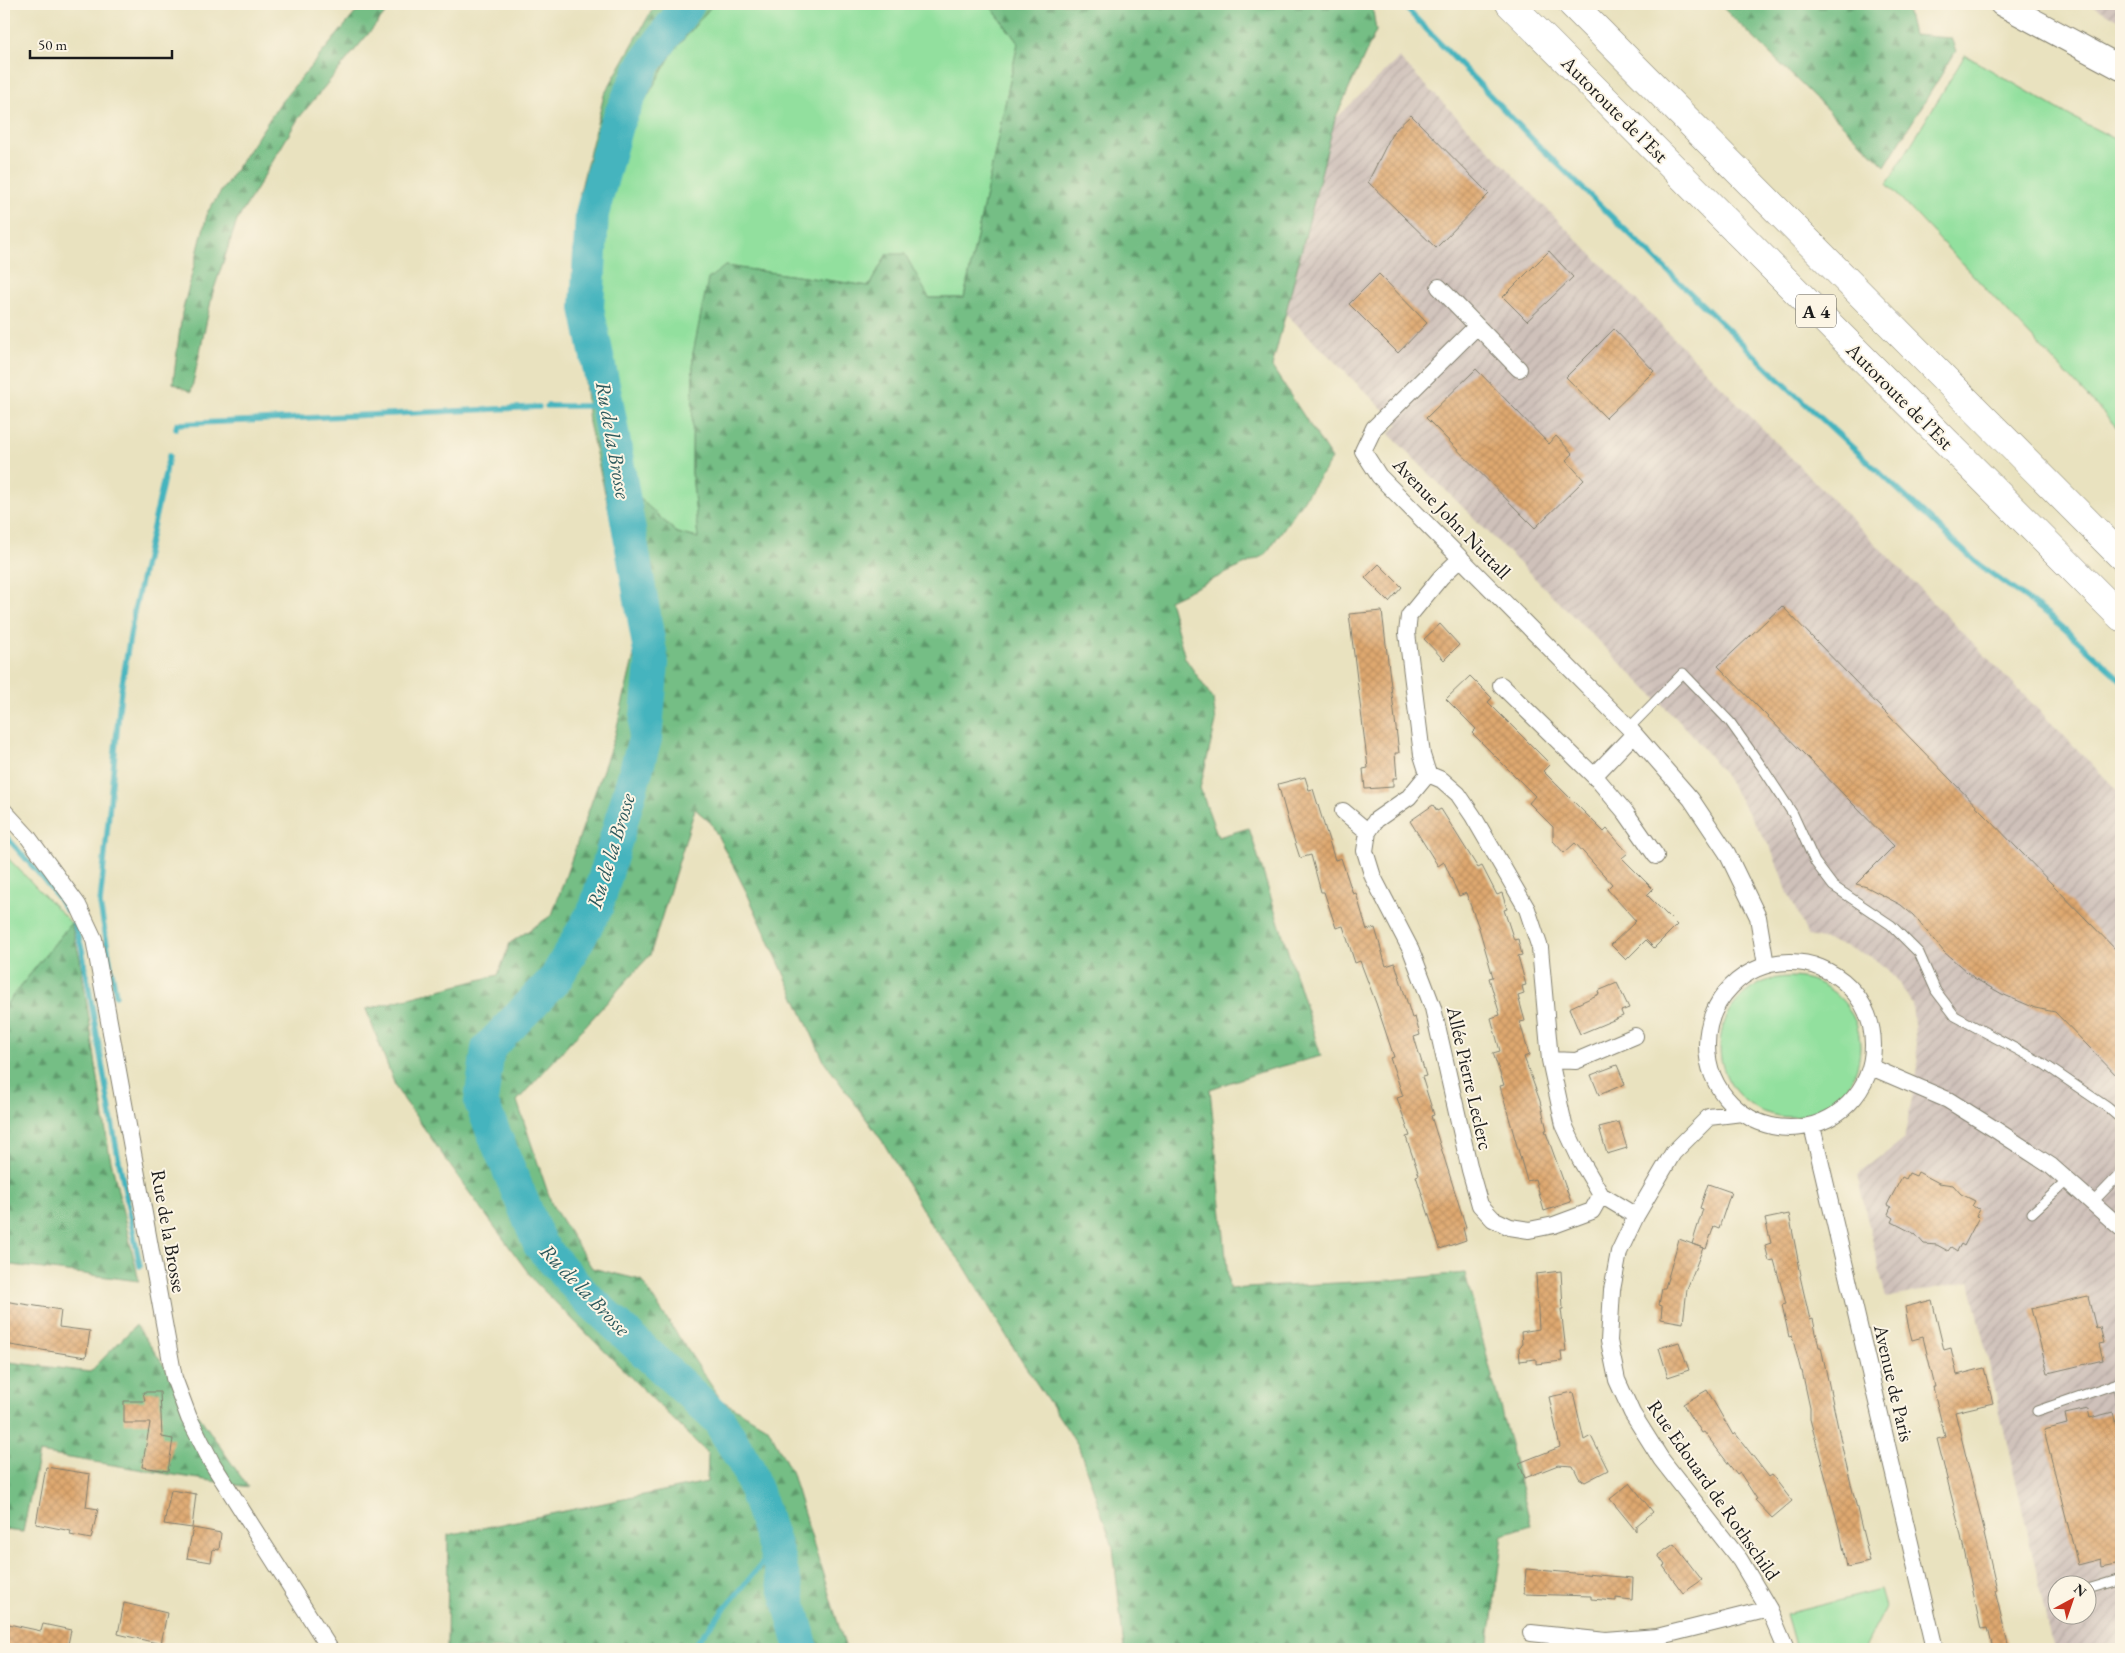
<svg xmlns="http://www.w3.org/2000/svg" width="2125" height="1653" viewBox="0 0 2125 1653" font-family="'EB Garamond',serif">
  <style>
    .industrial { fill: url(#industrial-furrows); fill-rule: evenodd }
    .green { fill: #92e09e; stroke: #577e5d }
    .forest { fill: url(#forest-firs); stroke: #486d50 }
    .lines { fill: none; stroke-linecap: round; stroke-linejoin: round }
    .stream { stroke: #45b4be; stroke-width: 5.5 }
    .river { stroke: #45b4be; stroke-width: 34 }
    .building { fill: url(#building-cross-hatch) }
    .service-casing { stroke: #827f6e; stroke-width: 11 }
    .minor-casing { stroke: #827f6e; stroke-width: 18 }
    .secondary-casing { stroke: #827f6e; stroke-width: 26 }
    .motorway-casing { stroke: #827f6e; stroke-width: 29 }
    .service { stroke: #fff; stroke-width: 9 }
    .minor { stroke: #fff; stroke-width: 16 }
    .secondary { stroke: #fff; stroke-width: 24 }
    .motorway { stroke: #fff; stroke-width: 28 }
    .labels { text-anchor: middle; stroke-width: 4; stroke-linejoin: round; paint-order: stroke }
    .shield { fill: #fcf5e5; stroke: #5f5d58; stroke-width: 1 }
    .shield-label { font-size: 19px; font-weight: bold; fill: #1c1c1c }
    .street-label { font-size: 20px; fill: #1c1c1c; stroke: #fcf5e5 }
    .water-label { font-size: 21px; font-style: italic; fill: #2c595d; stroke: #fcf5e5 }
  </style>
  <defs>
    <pattern id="industrial-furrows" width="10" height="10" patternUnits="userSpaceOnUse" patternTransform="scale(1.25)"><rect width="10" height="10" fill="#cfc1ba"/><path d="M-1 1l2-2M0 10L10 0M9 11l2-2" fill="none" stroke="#b1a59f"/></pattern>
    <pattern id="forest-firs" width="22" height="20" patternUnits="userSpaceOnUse" patternTransform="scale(1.25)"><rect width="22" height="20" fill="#75be85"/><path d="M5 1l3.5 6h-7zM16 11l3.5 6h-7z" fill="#5f9a6c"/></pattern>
    <pattern id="building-cross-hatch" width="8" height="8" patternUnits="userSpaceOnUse" patternTransform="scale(1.25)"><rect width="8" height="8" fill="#dea86f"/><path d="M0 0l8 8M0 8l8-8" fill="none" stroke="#be9060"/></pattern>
  </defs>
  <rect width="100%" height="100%" fill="#fcf5e5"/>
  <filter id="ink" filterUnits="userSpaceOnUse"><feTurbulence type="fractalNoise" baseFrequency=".02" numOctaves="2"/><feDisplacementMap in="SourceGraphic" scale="10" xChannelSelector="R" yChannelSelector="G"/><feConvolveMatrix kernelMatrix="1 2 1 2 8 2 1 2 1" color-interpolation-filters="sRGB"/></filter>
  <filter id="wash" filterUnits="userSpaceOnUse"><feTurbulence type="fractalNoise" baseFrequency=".0096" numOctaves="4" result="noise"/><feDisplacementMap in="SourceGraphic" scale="20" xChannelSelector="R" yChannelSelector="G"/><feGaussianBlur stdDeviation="1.12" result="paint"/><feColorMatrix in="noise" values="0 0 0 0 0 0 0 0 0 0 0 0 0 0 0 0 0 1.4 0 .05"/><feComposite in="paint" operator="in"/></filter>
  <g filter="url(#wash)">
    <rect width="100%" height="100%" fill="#e9e2bf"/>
    <path class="industrial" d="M2089 4H2121V21Z
      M1399 58 2121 794V1649H2054L1970 1281 1886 1298 1857 1175 1904 1139 1918 1067 1912 1004 1894 975 1872 957 1835 942 1808 936 1788 893 1771 849 1724 774 1688 730 1389 434 1398 424 1286 314 1335 119ZM2058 1586H2088V1616H2058Z"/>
    <path class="green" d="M713 4H989L1018 43 964 298H929L887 254 869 286 725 266 693 353 692 472 698 538 677 533 635 494 598 314 603 215 636 115 673 52Z
      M1965 55 2070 116 2121 142V432L1887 184Z
      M4 854 71 923 4 1007Z
      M1720 1047a70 70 0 1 1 140 0a70 70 0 1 1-140 0Z
      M1880 1590 1885 1607 1863 1649H1796L1786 1614Z"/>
    <path class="forest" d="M363 4H393L298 119 237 221 213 292 191 392 173 383 182 313 208 211 281 102Z
      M658 4H713L673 52 636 116 603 215 598 313 635 494 677 533 698 538 692 472 693 353 708 279 725 266 869 286 887 254H905L929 298H964L1018 43 989 4H1372L1376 31 1335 119 1272 367 1332 459 1265 555 1169 600 1185 658 1213 699 1216 722 1200 788 1218 837 1249 828 1321 1056 1264 1071 1210 1089 1229 1289 1390 1280 1465 1273 1531 1525 1503 1534 1488 1649H1124L1113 1547 1078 1445 1021 1360 963 1264 933 1228 883 1142 824 1061 746 891 711 823 695 809 650 955 517 1101 552 1205 592 1268 641 1280 721 1400 768 1428 791 1471 846 1649H447L448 1535 707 1482 708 1454 536 1283 463 1184 396 1088 366 1009 498 975 510 943 552 915 615 735 634 655 623 571 589 423 576 284 580 192 604 95 652 10Z
      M1719 4H1906L1913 35 1951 38 1956 51 1885 166Z
      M71 923 80 958 109 1152 139 1281 4 1264V1007Z
      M136 1325 248 1487 39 1453 23 1532 4 1530V1409L9 1362 90 1372Z"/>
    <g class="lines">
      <path class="stream" d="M1402 4 1537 144 1780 380 1978 564 2049 615 2121 680
        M547 406H608
        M176 428 177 424 539 407
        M4 834 47 883 66 910
        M75 922 74 923 82 949 117 1151 140 1266
        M116 995 100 904 121 690 134 612 169 456
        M691 1649 775 1548"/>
      <path class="river" d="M688 4 644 64 616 125 592 214 587 308 609 415 652 663 645 739 596 908 556 978 488 1049 481 1102 540 1245 585 1296 719 1420 748 1469 775 1548 802 1649"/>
    </g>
    <g id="blocks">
      <path class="building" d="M1411 115 1489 194 1436 248 1368 182 1393 132Z
        M1549 251 1573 277 1527 321 1503 297Z
        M1379 274 1427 323 1398 353 1349 304Z
        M1614 329 1654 371 1606 418 1566 377Z
        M1476 369 1549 444 1556 436 1573 454 1566 460 1584 480 1535 528 1426 418Z
        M1379 564 1402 587 1389 602 1365 578Z
        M1782 606 2121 955V1080L2055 1012 2035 1008 2002 994 1974 978 1944 952 1913 915 1901 905 1867 887 1856 884 1894 846 1718 666Z
        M1382 611 1399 753H1395L1397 778H1393V787L1365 789 1363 769 1368 768 1349 614Z
        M1440 624 1459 645 1444 660 1424 639Z
        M1470 676 1492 698 1488 702 1550 764 1543 771 1604 832 1607 829 1628 853 1622 858 1653 889 1647 895 1677 925 1654 948 1646 940 1626 960 1611 945 1636 921 1607 889 1612 884 1575 843 1564 853 1553 841V827L1529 803 1535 796 1472 733 1476 729 1446 699Z
        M1305 777 1309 790 1313 789 1335 860 1341 858 1353 894 1356 893 1367 930 1375 928 1386 966 1395 963 1412 1018 1415 1017 1420 1035 1414 1037 1426 1076 1422 1077 1434 1115 1431 1116 1466 1227 1463 1228 1466 1240 1440 1249 1416 1176 1419 1175 1406 1137 1410 1136 1397 1098 1403 1096 1390 1058 1394 1057 1376 1003 1360 961 1355 963 1343 926 1336 928 1324 892H1321L1311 855 1300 858 1289 824 1278 784Z
        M1433 805 1437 811 1441 809 1478 868 1482 866 1497 895 1502 893 1507 909 1504 910 1514 940 1518 939 1522 955 1518 956 1526 985 1522 986 1524 994 1518 996 1525 1021 1520 1022 1529 1055 1524 1057 1540 1101 1547 1130H1545L1571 1202 1544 1211 1535 1179 1527 1181 1500 1086 1504 1085 1493 1053 1500 1051 1491 1018 1500 1015 1489 978 1493 977 1479 928 1466 893 1459 896 1444 862 1438 866 1410 821Z
        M1617 983 1629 1008 1621 1011 1623 1016 1580 1034 1569 1008 1599 994 1598 991Z
        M1617 1065 1625 1084 1599 1095 1591 1075Z
        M1619 1122 1627 1148 1607 1154 1599 1127Z
        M1918 1172 1939 1183 1953 1185 1961 1194 1975 1201 1972 1206 1979 1209 1976 1216 1979 1217 1964 1246 1961 1244 1957 1251 1951 1247 1948 1251 1937 1245 1924 1244 1915 1234 1892 1222 1894 1218 1888 1214 1891 1207 1887 1205 1902 1177 1906 1179 1909 1173 1916 1176Z
        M1708 1184 1731 1192 1719 1228 1714 1226 1706 1249 1692 1244 1703 1209 1700 1208Z
        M1789 1214 1801 1275 1800 1276 1810 1320 1813 1319 1819 1347H1821L1843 1451 1870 1562 1847 1567 1840 1532 1810 1419V1408L1802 1371H1801L1792 1336 1789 1337 1782 1305 1786 1304 1774 1260 1769 1261 1765 1245 1771 1243 1765 1219Z
        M1679 1239 1703 1248 1687 1289 1683 1323 1661 1319 1662 1306 1659 1305 1662 1288H1665Z
        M1561 1271 1563 1309H1561L1566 1351H1561L1562 1361 1536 1364V1359L1520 1361 1519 1348 1522 1344 1521 1332 1539 1329 1536 1274Z
        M2088 1296 2096 1328 2100 1327 2104 1343 2099 1344 2103 1360 2048 1373 2031 1309Z
        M1932 1300 1944 1350 1951 1348 1957 1375 1984 1368 1993 1403 1955 1412 1985 1533 1984 1534 1997 1590 1995 1591 2009 1649H1992L1987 1628 1981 1629 1958 1522 1937 1439 1945 1437 1933 1387H1935L1923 1337 1912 1340 1908 1324 1905 1307Z
        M4 1301 61 1310 59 1327 90 1331 86 1357 4 1344Z
        M1679 1342 1689 1370 1668 1377 1659 1348Z
        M1707 1390 1733 1435 1735 1433 1769 1477 1772 1475 1792 1501 1772 1518 1755 1500 1757 1499 1740 1473 1737 1475 1704 1432 1702 1433 1694 1420 1693 1421 1683 1404Z
        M143 1392H160L162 1437 173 1439 168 1471 142 1467 150 1423H124V1401H145Z
        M1573 1392 1584 1440 1591 1436 1608 1470 1585 1482 1579 1478 1573 1466 1558 1465 1525 1478 1519 1463 1560 1447 1549 1397Z
        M2088 1409 2090 1418 2113 1412 2121 1446V1563L2102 1567 2101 1559 2078 1565 2044 1430 2067 1424 2065 1414Z
        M46 1467 90 1474 86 1507 98 1509 91 1539 70 1535 71 1531 36 1524Z
        M1630 1483 1653 1512 1636 1526V1531L1610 1499Z
        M171 1490 196 1494 192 1528 164 1524Z
        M193 1528 221 1533 219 1550 213 1549 211 1562 187 1558Z
        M1674 1544 1702 1580 1683 1593 1663 1566 1665 1565 1658 1555Z
        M1526 1569 1633 1578 1632 1600 1616 1598V1601L1591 1599V1596L1524 1594Z
        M124 1603 167 1613 161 1644 118 1634Z
        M4 1623 41 1631 43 1624 71 1630 67 1649H4Z"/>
    </g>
  </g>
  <g filter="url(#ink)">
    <use href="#blocks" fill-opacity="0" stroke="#827f6e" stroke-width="1"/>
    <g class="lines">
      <defs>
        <path id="service" d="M1629 728 1683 673 1730 722 1762 767 1793 814 1815 862 1833 886 1891 925 1919 953 1936 991 1955 1016 2044 1064 2107 1107 2121 1119
          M2093 1202 2121 1173
          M2032 1213 2068 1180
          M2117 1383 2121 1401
          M2037 1411 2121 1382
          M2088 1589 2121 1579"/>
        <path id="minor" d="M1439 287 1519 369
          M1477 326 1374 428 1363 451 1379 476 1629 728 1691 799 1727 853 1758 917 1766 965
          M1461 558 1441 577 1409 616 1407 633 1422 755 1428 774 1442 780 1458 794 1473 816 1527 909 1540 948 1550 1060 1564 1125 1580 1159 1601 1195 1636 1216
          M1501 685 1598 780 1626 813 1656 856
          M1428 774 1409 797 1376 820 1368 832 1365 851 1373 877 1411 950 1433 1008 1470 1170 1480 1205 1493 1219 1510 1227 1529 1230 1554 1225 1592 1211 1601 1195
          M1594 776 1634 734
          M4 811 28 837 78 905 94 939 174 1378 189 1418 212 1463 330 1649
          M1343 811 1368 832
          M1707 1045a83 83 0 1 1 166 0a83 83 0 1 1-166 0Z
          M1550 1060 1576 1061 1635 1036
          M1871 1067 1948 1100 1996 1130 2051 1166 2121 1228
          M1742 1113 1709 1117 1673 1153 1636 1216 1619 1252 1612 1290 1609 1341 1617 1380 1632 1413 1661 1459 1740 1560 1769 1609 1786 1649
          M1812 1126 1935 1649
          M1531 1633 1606 1641 1657 1637 1769 1609"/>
        <path id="secondary" d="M2002 4 2121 68"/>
        <path id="motorway" d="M1510 4 2121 617
          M1572 4 2121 556"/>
      </defs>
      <use href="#service" class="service-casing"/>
      <use href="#minor" class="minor-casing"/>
      <use href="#secondary" class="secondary-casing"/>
      <use href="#motorway" class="motorway-casing"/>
      <use href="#service" class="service"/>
      <use href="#minor" class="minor"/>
      <use href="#secondary" class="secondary"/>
      <use href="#motorway" class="motorway"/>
    </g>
  </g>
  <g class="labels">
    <rect class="shield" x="1796" y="294.5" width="40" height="33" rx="4"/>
    <g class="shield-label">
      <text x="1816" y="318">A 4</text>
    </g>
    <g class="street-label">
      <text transform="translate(1615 109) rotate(45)" y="7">Autoroute de l’Est</text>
      <text transform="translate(1900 396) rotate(45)" y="7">Autoroute de l’Est</text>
      <text transform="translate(1452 518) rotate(46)" y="7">Avenue John Nuttall</text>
      <text transform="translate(1470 1078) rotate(77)" y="7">Allée Pierre Leclerc</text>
      <text transform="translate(169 1231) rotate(80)" y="7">Rue de la Brosse</text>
      <text transform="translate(1894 1383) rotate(77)" y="7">Avenue de Paris</text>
      <text transform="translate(1714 1490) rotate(55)" y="7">Rue Edouard de Rothschild</text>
    </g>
    <g class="water-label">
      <text transform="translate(613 440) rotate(80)" y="7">Ru de la Brosse</text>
      <text transform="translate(611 851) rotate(-73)" y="7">Ru de la Brosse</text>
      <text transform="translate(585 1290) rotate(46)" y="7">Ru de la Brosse</text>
    </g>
  </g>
  <rect width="2125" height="1653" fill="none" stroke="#fcf5e5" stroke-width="20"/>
  <g transform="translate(2072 1600) rotate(40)"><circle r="24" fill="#fcf5e5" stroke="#a29e95"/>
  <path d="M0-4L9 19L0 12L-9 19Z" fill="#c8321e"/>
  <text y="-8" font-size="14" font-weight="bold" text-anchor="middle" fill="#1c1c1c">N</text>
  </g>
  <path d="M30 50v8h142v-8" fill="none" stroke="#1c1c1c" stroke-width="2.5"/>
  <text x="38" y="50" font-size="15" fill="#1c1c1c" stroke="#fcf5e5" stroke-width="4" paint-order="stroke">50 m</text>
</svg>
